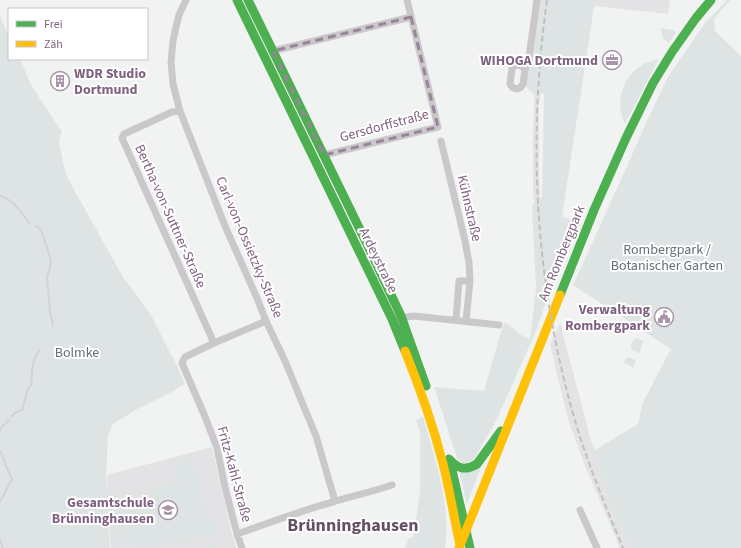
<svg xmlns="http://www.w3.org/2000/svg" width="741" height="548" viewBox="0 0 741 548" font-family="'Source Sans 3',sans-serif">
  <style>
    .built { fill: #e3e3e5 }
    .green { fill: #dee4e4 }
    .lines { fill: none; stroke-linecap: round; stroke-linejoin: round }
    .stream { stroke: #d6d0d9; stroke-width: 2 }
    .street { stroke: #cbc8cb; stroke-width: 7 }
    .fast { stroke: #4caf50; stroke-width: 9 }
    .slow { stroke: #ffc107; stroke-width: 9 }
    .rail { stroke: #c1bfc1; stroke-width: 2; stroke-dasharray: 6 3; stroke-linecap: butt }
    .marked { fill: none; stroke: #9a849a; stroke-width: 3; stroke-dasharray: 8 5; stroke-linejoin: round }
    .labels { text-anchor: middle; stroke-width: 4; stroke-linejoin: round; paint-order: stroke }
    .poi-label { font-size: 14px; font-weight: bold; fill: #806380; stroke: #fff; text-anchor: end }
    .street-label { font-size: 14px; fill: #806380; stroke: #fff }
    .park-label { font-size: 14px; fill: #627078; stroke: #fff }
    .district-label { font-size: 18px; font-weight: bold; fill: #655166; stroke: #fff }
  </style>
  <rect width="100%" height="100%" fill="#f1f3f2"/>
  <path class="built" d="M595 0H670L668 14 594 6Z
    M535 76 541 92 539 105V175L541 212 537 253 533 192V135Z
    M560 323 590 437 595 450 608 500 630 548H620L585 466 568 419 550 345Z
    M212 447 232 534 236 548H111L107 475Z"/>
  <path class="green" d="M533 0H595L562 217 582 222 544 308 537 329 496 421 474 459 467 463H463L459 461 457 458 434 387 484 391 500 335 505 322 521 335 530 339 536 289 532 206 542 197 544 94 533 93 526 87Z
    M727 0H730L714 19 715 31 741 56V548H630L608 500 595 450 638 424 643 402 671 349 573 285 624 173 646 123 668 77 705 23Z
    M0 16 9 36V59H20L31 85 62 132 59 140V142L65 171 67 177 124 279 134 291 151 315 172 357H173L185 384 170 393 137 409 113 424 108 435 106 475 107 485 109 490 111 509 113 517 110 523 115 544 118 548H111L109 522V531L110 548H0Z
    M661 28 673 30 676 32 669 43C663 39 661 35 661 28Z
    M659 59 625 124C615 104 621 78 641 66 646 62 652 61 659 59Z
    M634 338 635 339 636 338 644 341 639 353 632 350 631 348V345Z
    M628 357 636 360 633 368 624 362 626 358Z
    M423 417C435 460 451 503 445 548H405L409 538 413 537 420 493V432L416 420Z
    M199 454V456L194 458 209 522 214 521 216 534 181 543 179 541 165 545 162 548 118 547 111 523 115 517 112 508 111 488 113 487 119 506 149 497 150 501 152 500 149 490 177 482 171 462Z
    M484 459 467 504 459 471Z
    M232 534 236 548H234L231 540 227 541 225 536Z
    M217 539 218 544 214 545 215 548H209L207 541Z"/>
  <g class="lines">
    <path class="stream" d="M0 196C12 199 23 213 29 223
      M36 226 41 230 49 254 51 263 47 277 50 311 53 326
      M12 416 15 413 22 410 28 389 31 385 33 363 39 350
      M0 431 1 428 9 420
      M0 451C5 461 7 470 12 479L0 502
      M0 540 3 548"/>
    <path class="street" d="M186 0 179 15 176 27 173 41 171 62 173 84 180 111 225 226 257 298 266 321 285 361 316 436 335 501
      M273 51 411 17
      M525 70C522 64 516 64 512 68L510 84 513 88 517 89 521 87 523 84 525 70 529 57 537 0
      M180 111 172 112 124 134 122 138 214 343
      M441 141 465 241 469 263 470 281 466 321
      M324 155 438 127 407 0
      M399 319 406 317 414 316 499 325
      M456 320 459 281H470
      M580 510 597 548
      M237 534C269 523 300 511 333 502 352 496 372 492 392 485
      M242 548 237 534 225 487 217 448 206 419 182 363 185 357 214 343 266 321"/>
    <path class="fast" d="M237 0 392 319 405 351
      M248 0 367 244 401 316 426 386
      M560 295 594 210 626 138 653 83 672 52 696 18 711 0
      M449 459C458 469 465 471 477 464L501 431
      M451 466 470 548"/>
    <path class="slow" d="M405 351C420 388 433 425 443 464 450 491 454 518 460 545
      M459 548 560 295"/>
    <path class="rail" d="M547 0C527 143 535 285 576 424 589 467 606 507 623 548"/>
  </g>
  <path class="marked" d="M411 17 438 127 324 155 273 51Z"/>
  <defs>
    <symbol id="office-ring" viewBox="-11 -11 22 22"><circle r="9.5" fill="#fff" stroke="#a895a8" stroke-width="1.5"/><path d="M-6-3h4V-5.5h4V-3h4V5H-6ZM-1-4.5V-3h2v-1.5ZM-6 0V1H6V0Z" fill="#a895a8"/></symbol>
    <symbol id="building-ring" viewBox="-11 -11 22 22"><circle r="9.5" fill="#fff" stroke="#a895a8" stroke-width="1.5"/><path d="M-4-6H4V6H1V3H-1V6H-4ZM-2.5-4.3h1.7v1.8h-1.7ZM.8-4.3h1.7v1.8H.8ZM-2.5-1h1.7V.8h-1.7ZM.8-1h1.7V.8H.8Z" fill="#a895a8"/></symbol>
    <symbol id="civic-ring" viewBox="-11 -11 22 22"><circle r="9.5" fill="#fff" stroke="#a895a8" stroke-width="1.5"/><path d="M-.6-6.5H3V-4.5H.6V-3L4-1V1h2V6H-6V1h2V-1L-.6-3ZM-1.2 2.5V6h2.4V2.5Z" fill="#a895a8"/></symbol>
    <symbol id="school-ring" viewBox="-11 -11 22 22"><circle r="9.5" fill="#fff" stroke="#a895a8" stroke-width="1.5"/><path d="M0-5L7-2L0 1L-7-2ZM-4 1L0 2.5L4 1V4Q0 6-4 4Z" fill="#a895a8"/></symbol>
  </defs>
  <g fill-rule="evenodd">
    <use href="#office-ring" x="601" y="49" width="22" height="22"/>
    <use href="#building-ring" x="49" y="70" width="22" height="22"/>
    <use href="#civic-ring" x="653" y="306" width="22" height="22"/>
    <use href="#school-ring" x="157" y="499" width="22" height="22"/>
  </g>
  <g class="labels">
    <g class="poi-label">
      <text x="598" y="65">WIHOGA Dortmund</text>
      <text x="74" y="78" text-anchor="start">WDR Studio<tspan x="74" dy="16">Dortmund</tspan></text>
      <text x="650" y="314">Verwaltung<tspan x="650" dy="16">Rombergpark</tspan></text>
      <text x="154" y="507">Gesamtschule<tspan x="154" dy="16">Brünninghausen</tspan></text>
    </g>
    <g class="street-label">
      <text transform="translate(384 125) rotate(-15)" y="5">Gersdorffstraße</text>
      <text transform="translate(470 208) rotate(77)" y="5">Kühnstraße</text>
      <text transform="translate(171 216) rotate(66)" y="5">Bertha-von-Suttner-Straße</text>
      <text transform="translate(250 247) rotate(67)" y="5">Carl-von-Ossietzky-Straße</text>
      <text transform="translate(561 253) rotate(-68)" y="5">Am Rombergpark</text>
      <text transform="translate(379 260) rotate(64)" y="5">Ardeystraße</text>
      <text transform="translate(235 474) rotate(75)" y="5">Fritz-Kahl-Straße</text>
    </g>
    <g class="park-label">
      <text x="667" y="254">Rombergpark /<tspan x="667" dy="16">Botanischer Garten</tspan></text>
      <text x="77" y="357">Bolmke</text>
    </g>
    <g class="district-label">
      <text x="353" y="531">Brünninghausen</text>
    </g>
  </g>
  <rect x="8" y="8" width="140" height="52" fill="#ffffff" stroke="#ccc1cc"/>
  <rect x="16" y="21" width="20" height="6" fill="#4caf50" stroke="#ccc1cc"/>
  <text x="44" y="28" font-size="12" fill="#806380">Frei</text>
  <rect x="16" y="41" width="20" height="6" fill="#ffc107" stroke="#ccc1cc"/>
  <text x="44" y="48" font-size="12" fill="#806380">Zäh</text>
</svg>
